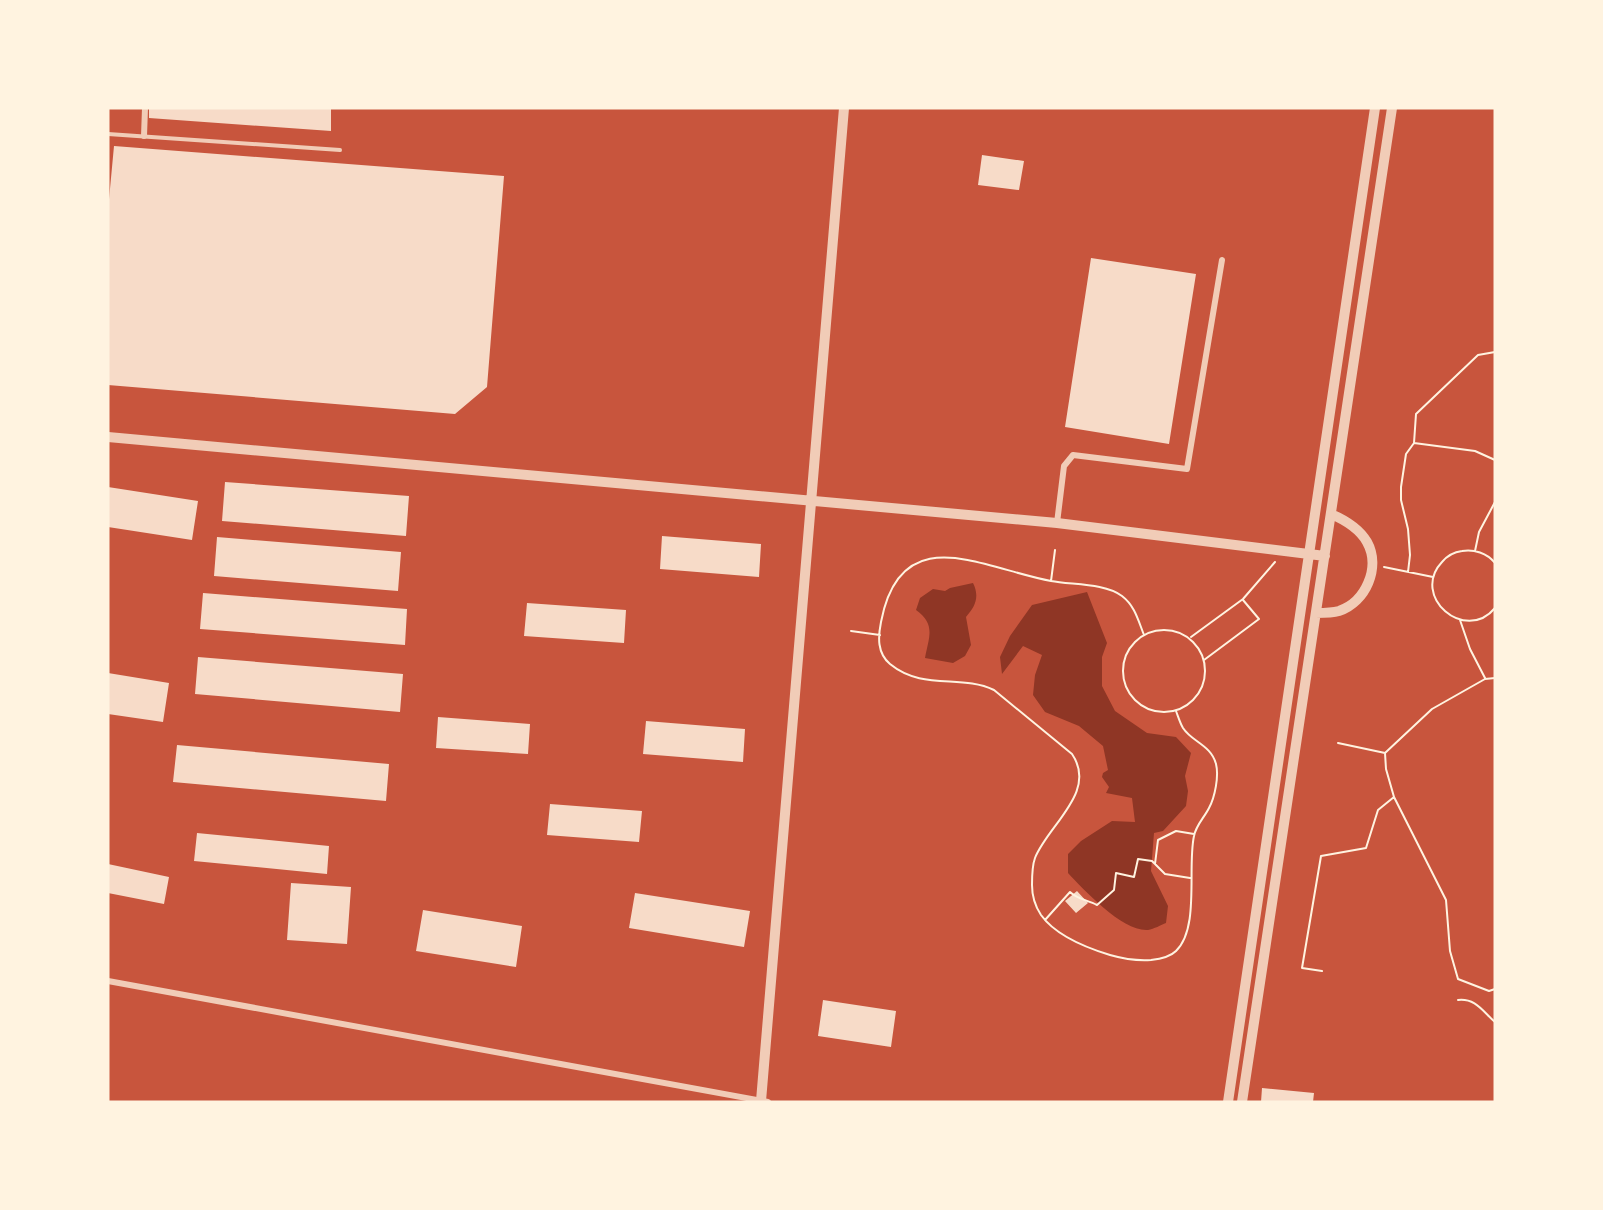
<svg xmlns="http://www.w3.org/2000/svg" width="1603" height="1210" viewBox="0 0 1603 1210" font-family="'Libre Baskerville',serif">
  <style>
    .water { fill: #8f3625 }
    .building { fill: #f7dbc8 }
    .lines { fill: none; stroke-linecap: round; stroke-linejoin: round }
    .path { stroke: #fff3e0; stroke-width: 2 }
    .service { stroke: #f1ccb7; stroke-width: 4 }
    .minor { stroke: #f1ccb7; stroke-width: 6 }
    .tertiary { stroke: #f1ccb7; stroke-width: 10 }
  </style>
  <rect width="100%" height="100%" fill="#c8553d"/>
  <path class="water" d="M973 583C980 597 975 607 966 617L971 645 965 656 953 663 925 658C929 637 936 624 916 610L920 598 933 589 945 591 950 588Z
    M1087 592 1107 643 1102 657V686L1115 711 1147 733 1176 737 1191 753 1185 776 1188 791 1186 806 1163 831 1154 833 1151 871 1168 906 1166 923C1161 925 1154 929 1148 930 1123 932 1084 890 1068 873V854L1081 841 1112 821 1135 822 1132 798 1106 793 1109 787 1102 777 1103 773 1108 770 1103 746 1079 726 1045 712 1033 695 1035 675 1042 655 1023 646 1002 674 1000 657 1010 636 1032 605Z"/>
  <path class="building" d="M149 108H331V131L149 118Z
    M114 146 504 176 487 387 455 414 108 385V210Z
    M982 155 1024 161 1019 190 978 185Z
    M1091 258 1196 274 1169 444 1065 427Z
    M225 482 409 496 406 536 222 521Z
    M108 487 198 501 192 540 108 527Z
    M662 536 761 544 759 577 660 569Z
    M217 537 401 552 398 591 214 576Z
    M203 593 407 609 405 645 200 629Z
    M527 603 626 610 624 643 524 636Z
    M198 657 403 674 400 712 195 694Z
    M108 673 169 683 163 722 108 714Z
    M438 717 530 724 528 754 436 748Z
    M646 721 745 729 743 762 643 754Z
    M177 745 389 764 386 801 173 782Z
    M550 804 642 811 639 842 547 835Z
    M197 833 329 846 327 874 194 861Z
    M108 864 169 877 164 904 108 893Z
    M291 883 351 887 347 944 287 940Z
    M1077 891 1088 903 1076 913 1065 901Z
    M635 893 750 911 744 947 629 928Z
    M423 910 522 926 516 967 416 951Z
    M823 1000 896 1011 891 1047 818 1036Z
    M1262 1088 1314 1093 1313 1102H1261Z"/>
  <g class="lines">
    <path class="path" d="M1414 443 1475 451 1495 460
      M1475 551 1479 532 1495 502
      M1495 563C1487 553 1474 549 1462 551 1454 552 1447 556 1442 562 1410 596 1465 644 1495 608
      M1384 567 1433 577
      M1408 572 1410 555 1408 529 1401 500V487L1406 454 1414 443 1416 414 1478 355 1495 352
      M1051 581 1055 550
      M1460 620 1470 649 1485 678
      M1123 671a41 41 0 1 1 82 0a41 41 0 1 1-82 0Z
      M851 631 880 635
      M1144 635C1138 620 1135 606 1122 596 1105 583 1072 585 1051 581 984 569 901 517 881 622 878 637 877 653 890 664 923 691 961 674 994 690L1072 754C1098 792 1048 825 1035 858 1032 866 1032 876 1032 885 1032 896 1035 906 1041 915 1056 936 1087 948 1110 955 1124 959 1137 961 1151 960 1160 959 1170 957 1176 951 1200 928 1187 867 1194 836 1196 825 1204 818 1209 808 1215 797 1219 776 1216 764 1211 745 1192 742 1183 728 1180 723 1178 716 1176 711
      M1191 637 1243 599 1275 562
      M1204 660 1259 619 1243 600
      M1495 678 1485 679 1432 709 1385 753 1386 769 1394 797 1446 900 1450 951 1458 979 1489 991 1495 989
      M1338 743 1385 753
      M1155 864 1158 840 1176 831 1194 834
      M1045 920 1070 892C1077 899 1087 900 1097 905L1114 890 1116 873 1134 877 1138 859 1152 861 1165 874 1190 878
      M1322 971 1302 968 1321 856 1366 848 1378 810 1394 797
      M1458 1000C1476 998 1483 1012 1495 1022"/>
    <path class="service" d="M108 134 340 150"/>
    <path class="minor" d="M144 136 145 108
      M1057 523 1064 466 1073 455 1187 469 1222 260
      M108 981 768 1102"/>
    <path class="tertiary" d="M108 437 1057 523 1325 556
      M1316 613C1323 613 1332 613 1339 611 1366 602 1381 567 1367 542 1359 528 1345 520 1331 514
      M761 1101 844 108
      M1228 1102 1375 108
      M1242 1102 1392 108"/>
  </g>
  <rect width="1603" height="1210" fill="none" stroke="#fff3e0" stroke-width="219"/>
</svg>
